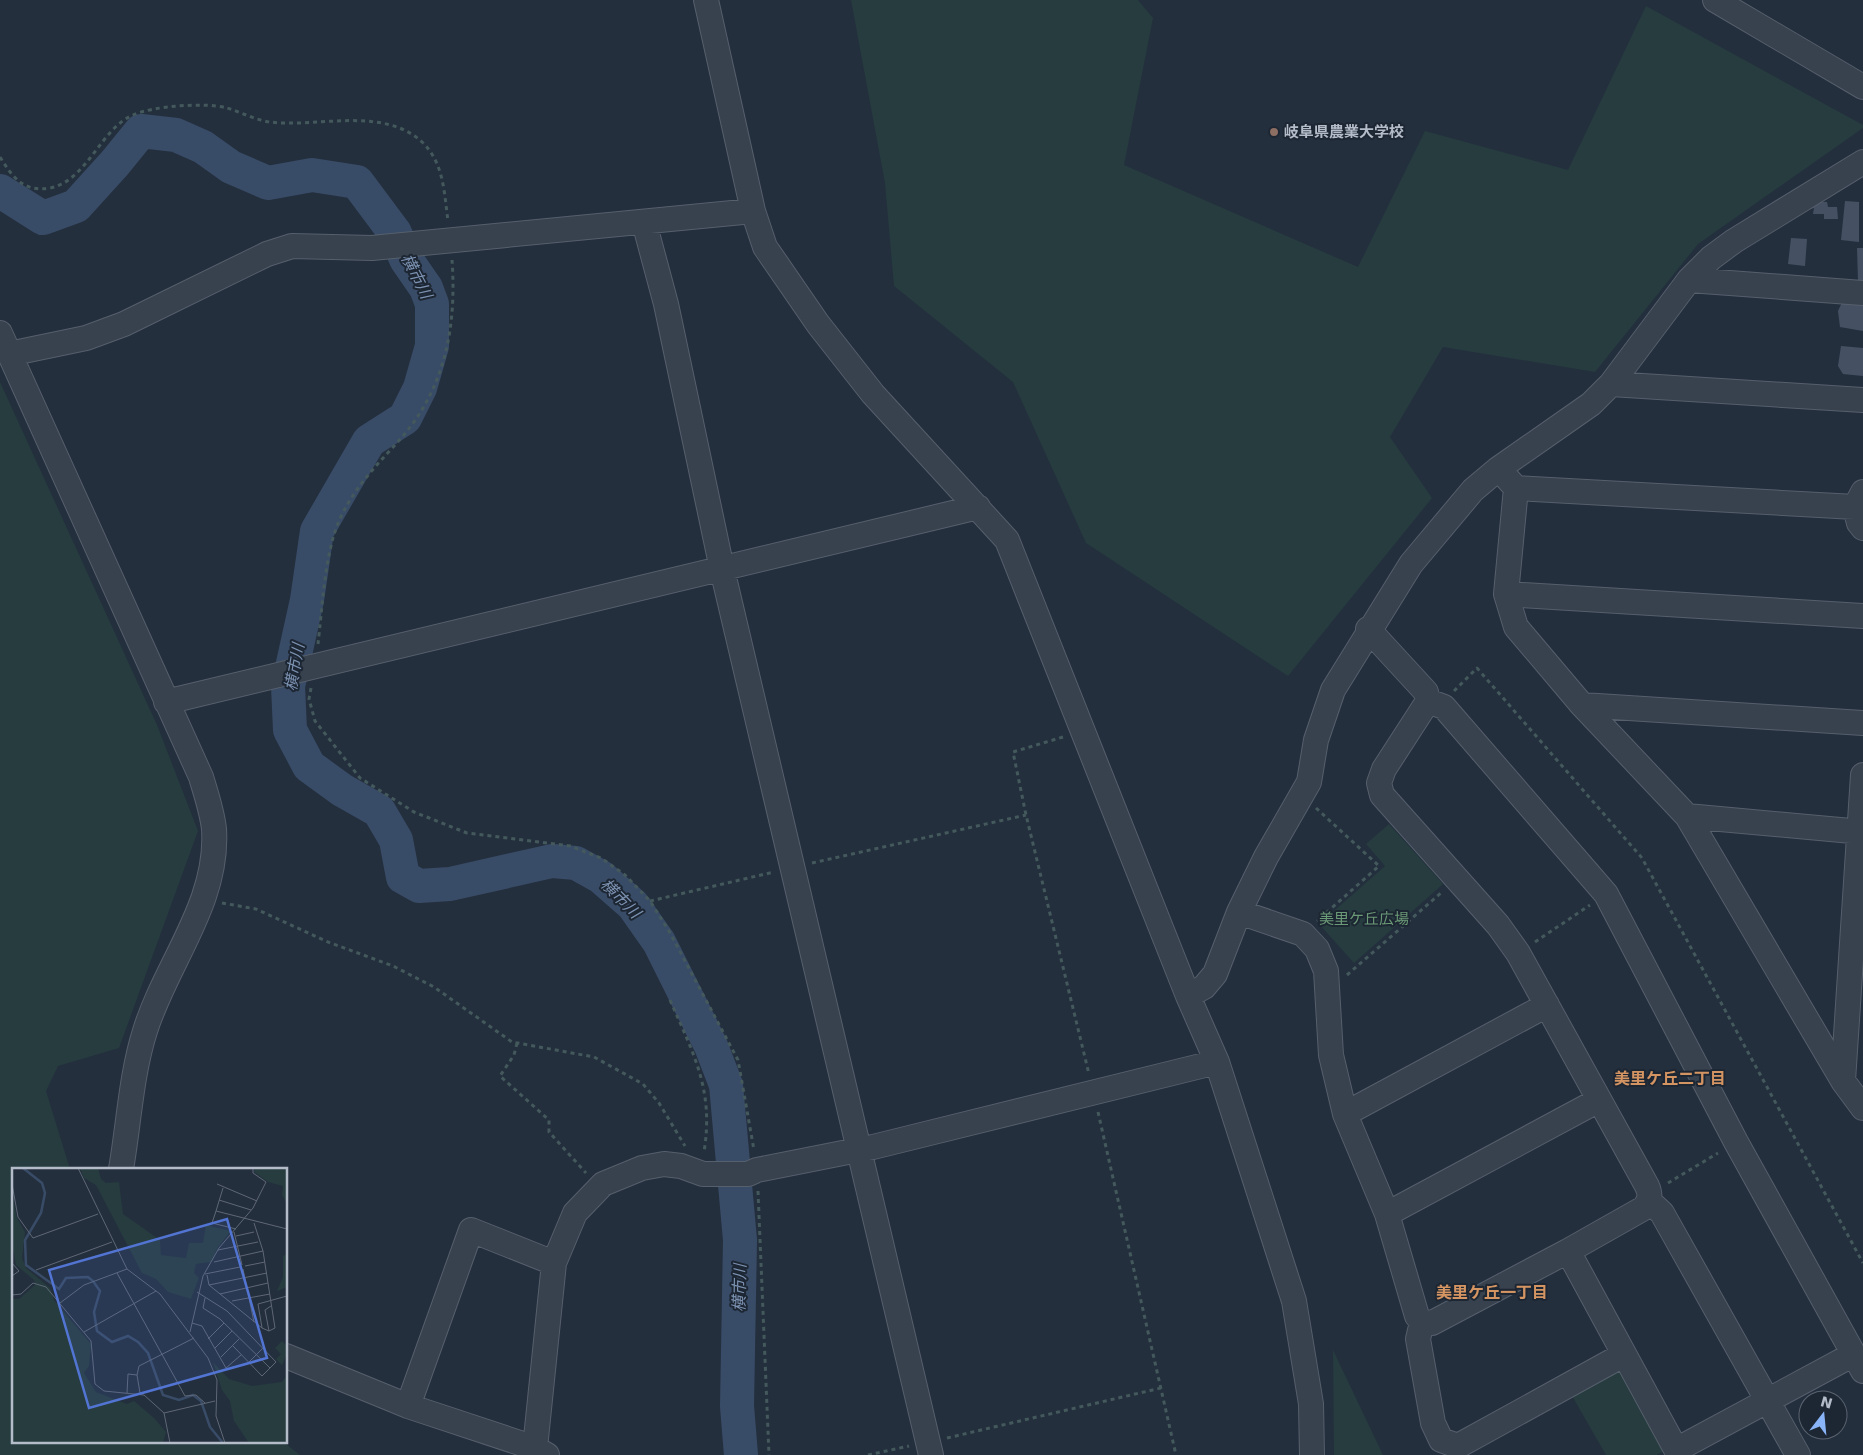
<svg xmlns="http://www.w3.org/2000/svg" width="1863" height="1455" viewBox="0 0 1863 1455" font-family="'DejaVu Sans','Noto Sans JP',sans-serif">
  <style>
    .green { fill: #263c3f }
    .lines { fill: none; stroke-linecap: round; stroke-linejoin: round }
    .river { stroke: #394c67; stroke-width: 34 }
    .building { fill: #455162 }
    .minor-casing { stroke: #565f6c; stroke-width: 26 }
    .path { stroke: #44595c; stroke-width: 3; stroke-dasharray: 4 4; stroke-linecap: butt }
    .minor { stroke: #38414e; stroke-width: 24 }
    .education-dot { fill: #8d6e63; stroke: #1d2633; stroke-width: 2 }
    .labels { text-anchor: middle; stroke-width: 4; stroke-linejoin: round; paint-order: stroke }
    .poi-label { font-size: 15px; font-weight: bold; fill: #b4bcc9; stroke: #1d2633; text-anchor: start }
    .park-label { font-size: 15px; fill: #6b9a76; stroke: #1d2633 }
    .water-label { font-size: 16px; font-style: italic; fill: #7c92b1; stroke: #1d2633 }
    .neighbourhood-label { font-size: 16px; font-weight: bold; fill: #d59563; stroke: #1d2633 }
    .inset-river { fill: none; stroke: #394c67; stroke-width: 2.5 }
    .inset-road { fill: none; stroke: #5e6776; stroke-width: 1 }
    .view { fill: #5274d3; fill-opacity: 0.15; stroke: #5274d3; stroke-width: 2.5 }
    .inset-edge { fill: none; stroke: #b4bcc9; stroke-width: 2.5 }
  </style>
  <rect width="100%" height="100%" fill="#242f3e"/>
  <path class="green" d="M851 0H1138L1153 18 1124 165 1358 267 1425 131 1568 170 1646 6 1863 125V128L1698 244 1595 372 1443 347 1390 437 1432 498 1288 676 1086 543 1013 382 894 286 885 183Z
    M0 382 157 725 198 831 119 1048 58 1066 46 1091 70 1169H14V1441H282L300 1455H0Z
    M1389 824 1443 884 1354 963 1319 924 1385 866 1366 844Z
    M1333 1350 1383 1455H1334Z
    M1622 1366 1669 1448 1657 1455H1606L1571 1394Z"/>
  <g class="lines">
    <path class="river" d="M0 191 43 218 76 206 115 163 141 131 176 135 203 147 231 167 268 183 312 175 357 182 395 233 406 259 426 288 432 304V346L420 388 405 418 369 441 317 531 307 600 288 686 290 730 309 766 342 790 379 811 396 840 403 877 419 886 450 884 552 861 576 863 601 877 633 905 659 942 711 1046 726 1085 740 1240 737 1406 741 1455"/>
  </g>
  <path class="building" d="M1810 201 1827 202 1828 207H1837L1838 219H1824V214H1813L1814 208 1809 209Z
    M1845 201 1859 202V242L1841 240Z
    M1791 238 1807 239 1805 266 1788 264Z
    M1857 248H1863V281L1858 280Z
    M1846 294 1863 296V331L1840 327 1838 311Z
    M1841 346 1863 348V376L1843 374 1838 366Z"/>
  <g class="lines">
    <defs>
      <path id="minor" d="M706 0 753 211 765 247 818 324 873 394 1007 540 1188 996 1217 1062 1294 1301 1311 1404 1312 1455
        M1715 0 1863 87
        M644 222 666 304 722 569 931 1455
        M1689 280 1863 293
        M0 333 201 777C206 794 212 811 214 829 219 903 166 963 145 1031 131 1075 129 1123 121 1169
        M9 354 86 338 124 324 267 254 292 246 372 248 753 211
        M1611 384 1863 400
        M1506 477 1516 488 1855 507
        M1516 488 1506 594 1863 616
        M1863 492 1855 507 1859 523 1863 528
        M1506 594 1516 627 1582 705 1687 816 1843 1081 1863 1108
        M1428 701 1444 707 1606 894 1736 1142 1863 1371
        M166 702 978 507
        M1582 705 1863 723
        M1687 816 1863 832
        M1239 912 1303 934 1317 949 1326 971 1331 1055 1345 1114 1387 1214 1417 1316 1422 1322 1432 1323 1568 1251 1644 1208C1650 1200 1651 1195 1647 1186L1518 953 1498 925 1382 795 1379 783 1384 769 1428 701 1426 692 1368 629
        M1188 996 1204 987 1215 974 1239 912 1266 857 1309 782 1316 740 1333 690 1411 564 1473 490 1498 469 1591 404 1611 384 1689 280 1711 258 1734 241 1863 162
        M1843 1081 1863 775
        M1345 1114 1547 1005
        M1649 1201 1662 1213 1798 1455
        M1387 1214 1599 1100
        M1568 1251 1679 1455
        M1422 1322 1418 1339 1433 1423 1441 1440 1458 1446 1623 1355
        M286 1356 408 1406 535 1448 547 1455
        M408 1406 471 1230 554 1263
        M535 1448 554 1263 575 1213 603 1184 642 1168 664 1164 681 1166 703 1174H748L757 1170 873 1147 1217 1062
        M1676 1450 1854 1354"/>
    </defs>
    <use href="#minor" class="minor-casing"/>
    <path class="path" d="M0 157C12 176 23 193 50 188 87 181 101 128 133 115 153 106 206 102 227 108 241 112 255 120 270 122 317 128 381 106 421 141 444 162 444 192 448 221
      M318 644C322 610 325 552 339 521 352 491 373 469 395 445 444 393 457 330 452 260
      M311 688 309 699 315 721 360 778 414 812 467 833 570 846 601 858 625 875 650 901 669 931 738 1060 754 1150
      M1454 691 1477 668 1642 858 1863 1263
      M1063 737 1013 752 1026 815 1089 1074
      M1316 808 1379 866 1317 921
      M812 863 1026 815
      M650 901 774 872
      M222 903 256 909 328 942 393 966 434 987 512 1042 594 1057 643 1084 659 1103 685 1146
      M1535 942 1590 905
      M1347 975 1442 892
      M670 1000C694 1055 714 1090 704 1152
      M517 1043 514 1055 500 1076 549 1120V1132L586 1173
      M1098 1112 1176 1455
      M1668 1183 1718 1153
      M758 1191 769 1455
      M947 1438 1161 1388
      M868 1455 909 1446"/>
    <use href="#minor" class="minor"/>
  </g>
  <circle class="education-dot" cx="1274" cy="132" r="5"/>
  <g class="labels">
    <g class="poi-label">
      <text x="1284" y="137">岐阜県農業大学校</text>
    </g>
    <g class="park-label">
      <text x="1364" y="924">美里ケ丘広場</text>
    </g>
    <g class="water-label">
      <text transform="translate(417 276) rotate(63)" y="6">横市川</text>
      <text transform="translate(294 667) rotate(-80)" y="6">横市川</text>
      <text transform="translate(621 898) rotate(45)" y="6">横市川</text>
      <text transform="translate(739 1288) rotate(-89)" y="6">横市川</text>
    </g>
    <g class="neighbourhood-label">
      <text x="1670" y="1084">美里ケ丘二丁目</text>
      <text x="1492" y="1298">美里ケ丘一丁目</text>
    </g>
  </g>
  <g transform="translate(12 1168)">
    <rect width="275" height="275" fill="#242f3e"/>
    <path d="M68 0H86L89 11 94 15 107 14 111 46 148 72 149 87 174 90 177 75H191L194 57 219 63 206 79 199 94 184 96 182 105 187 110 179 131 156 124 144 111 130 105 84 17 72 10ZM243 0H275V36L270 27 271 18 256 14 242 4ZM0 26 5 50 13 64 10 90 14 100 38 120 42 132 79 176 77 198 72 205 84 224 115 236 122 233 142 250 154 264 151 275H0V131H7L23 117 22 112 4 97 0 76ZM275 86V119L265 123 271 109V88ZM270 173 275 178V186L270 197 264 191 269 186 263 180ZM201 194 217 211 240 218 270 214 275 207V275H237L222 253 218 233 210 222Z" fill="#263c3f"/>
    <path class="inset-river" d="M11 0 30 15 33 25 29 45 13 72 14 97 47 121 54 110 76 109 81 113 88 123 82 144 85 163 100 174 116 168 126 174 136 185 151 227 167 232 181 227 189 233 198 259 211 275"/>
    <path class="inset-road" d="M66 0 115 101 148 126 196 190 205 212 204 248 213 275M0 16 6 49 21 70 86 46M205 16 245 33M211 20 204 43 275 61M207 32 239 42M204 43 200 55 224 61M222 64 230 97M224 68 242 64M206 82 246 74M202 94 251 83M0 95 7 103 0 108M233 98 253 94M231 101 242 154M24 102 100 74M105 105 173 228 184 227 193 235M193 106 228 99M195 107 197 117 255 105M197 117 250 160 257 163 263 160 251 83 242 55M185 124 215 143 264 194 250 208 221 178M208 126 256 115M0 127 9 126 21 115 34 119 79 173 83 216 92 223 132 227 152 245 158 275M193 130 191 140 208 151 258 200M220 133 258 126M48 135 72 117 115 101M180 155 190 158 214 200 229 187M250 160 246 136 275 128M257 163 253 142 259 138M72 164 144 123M178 164 191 108 207 80 241 40 254 14 241 5V0M196 171 212 155M203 180 220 163M209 189 227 171M237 194 251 180M115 225 116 206 125 207M128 225 125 207 127 198 182 170M152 245 203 233"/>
    <path class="view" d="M215 51 255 190 77 240 37 102Z"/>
    <rect width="275" height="275" class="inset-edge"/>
  </g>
  <g transform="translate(1823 1415) rotate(16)"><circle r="24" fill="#1d2633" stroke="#59626f"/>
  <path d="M0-4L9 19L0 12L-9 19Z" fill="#8ab4f8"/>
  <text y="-8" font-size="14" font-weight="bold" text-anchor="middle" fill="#b4bcc9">N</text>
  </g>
</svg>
